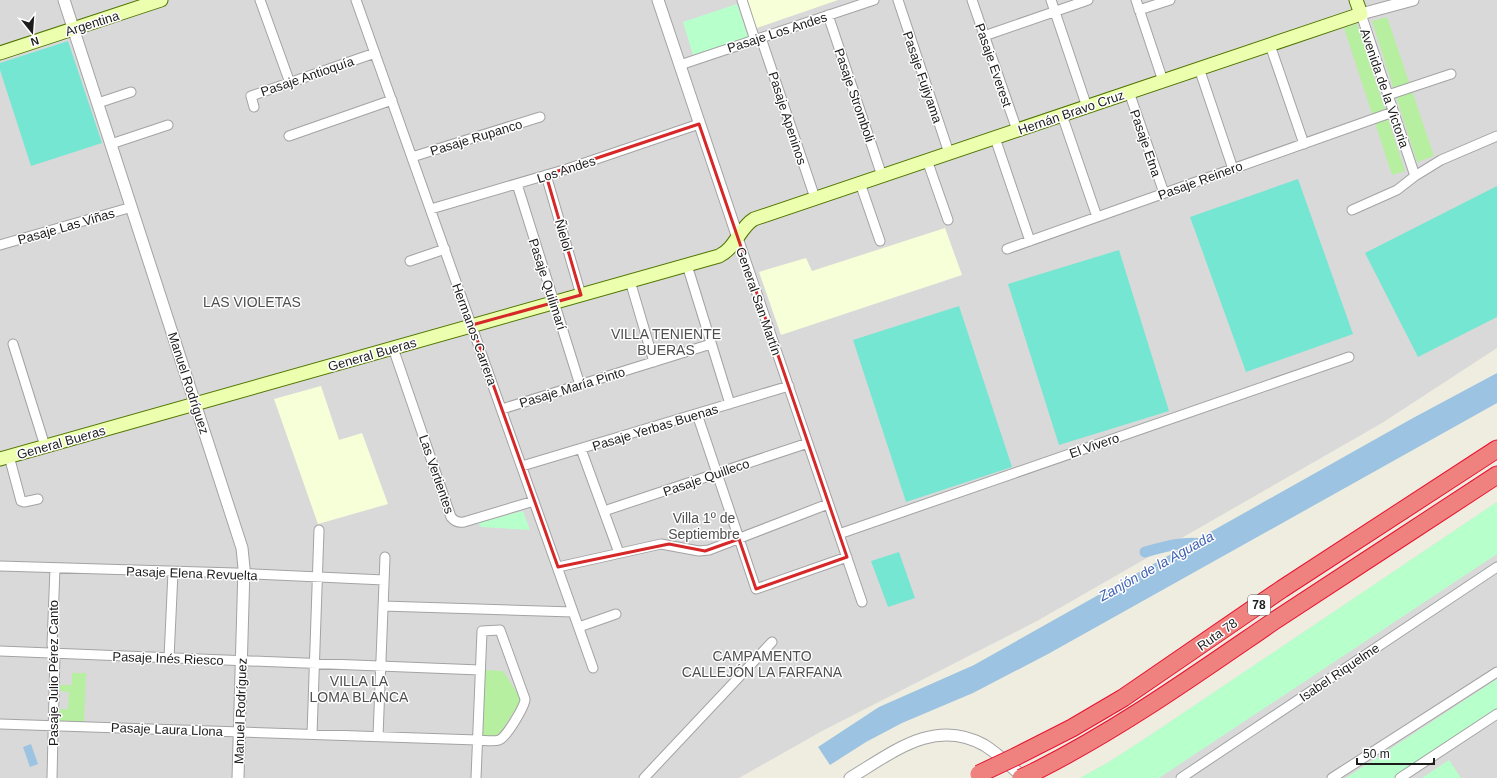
<svg xmlns="http://www.w3.org/2000/svg" width="1497" height="778" viewBox="0 0 1497 778" font-family="Helvetica,sans-serif">
  <style>
    .residential { fill: #dad9d9 }
    .education { fill: #f7ffd9 }
    .grass { fill: #b7efa0 }
    .park { fill: #b7ffcb }
    .pitch { fill: #75e6d2 }
    .water { fill: #9cc3e1 }
    .lines { fill: none; stroke-linecap: round; stroke-linejoin: round }
    .canal { stroke: #9cc3e1; stroke-width: 11 }
    .minor-casing { stroke: #a3a3a3; stroke-width: 11 }
    .tertiary-casing { stroke: #a3a3a3; stroke-width: 13 }
    .secondary-casing { stroke: #517600; stroke-width: 15 }
    .motorway-casing { stroke: #e71230; stroke-width: 19 }
    .minor { stroke: #fff; stroke-width: 9 }
    .tertiary { stroke: #fff; stroke-width: 11 }
    .secondary { stroke: #ebffae; stroke-width: 13 }
    .motorway { stroke: #ef817f; stroke-width: 17 }
    .motorway-bridge-casing { stroke: #e71230; stroke-width: 19; stroke-linecap: butt }
    .motorway-bridge { stroke: #ef817f; stroke-width: 17 }
    .marked { fill: none; stroke: #d62828; stroke-width: 3; stroke-linejoin: round }
    .labels { text-anchor: middle; stroke-width: 3; stroke-linejoin: round; paint-order: stroke }
    .shield { fill: #fff; stroke: #606060; stroke-width: 1 }
    .shield-label { font-size: 12px; font-weight: bold; fill: #1c1c1c }
    .street-label { font-size: 13px; fill: #1c1c1c; stroke: #fff }
    .neighbourhood-label { font-size: 14px; fill: #4f4f4f; stroke: #fff }
    .water-label { font-size: 14px; font-style: italic; fill: #4062b4; stroke: #fff }
  </style>
  <rect width="100%" height="100%" fill="#efede0"/>
  <path class="residential" d="M0 0H1497V348L1382 423 1037 621 822 731 739 778H0Z
    M1497 502V778H1080L1109 762 1152 734Z"/>
  <path class="education" d="M744 0H838L757 28 751 22Z
    M945 228 962 275 781 335 759 272 806 258 812 271Z
    M321 386 339 440 362 433 388 504 318 524 274 399Z"/>
  <path class="grass" d="M1387 17 1434 156 1417 162 1372 21Z
    M1357 24 1405 171 1392 175 1344 28Z
    M485 670 503 671 520 697V702L498 736H482Z
    M72 673H86L84 722 56 721V709H68L69 692 60 691V685H72Z"/>
  <path class="park" d="M737 4 748 37 693 55 683 22Z
    M1497 502V554L1159 778H1080L1109 762 1152 734Z
    M523 511 530 530 481 527 478 523Z
    M1497 679V711L1394 778H1346Z
    M1449 760 1461 778H1422Z"/>
  <path class="pitch" d="M68 41 102 143 31 166 0 70V63Z
    M1298 179 1353 334 1246 372 1190 217Z
    M1497 186V317L1418 357 1365 253Z
    M1119 250 1169 411 1059 445 1008 284Z
    M959 306 1012 467 906 502 853 340Z
    M899 552 915 598 888 607 871 561Z"/>
  <path class="water" d="M1497 373V403L1048 654 973 693 902 723 866 742 830 765 818 747 879 707 974 665 1413 418Z
    M31 744 38 764 30 767 23 747Z"/>
  <g class="lines">
    <path class="canal" d="M1145 552C1166 546 1183 541 1205 544"/>
    <defs>
      <path id="minor" d="M260 0 290 83
        M356 0 593 668
        M742 0 755 40
        M898 0 949 153
        M972 0 1017 130
        M1051 0 1087 107
        M1136 0 1163 81
        M1139 10 1170 0
        M1361 14 1415 176
        M828 15 882 176
        M984 36 1088 0
        M761 38 815 198
        M1270 45 1304 144
        M680 65 874 0
        M1199 68 1233 169
        M1129 92 1164 193
        M1388 95 1451 74
        M98 103 131 92
        M254 107 251 96 375 53
        M1062 115 1097 217
        M289 136 392 100
        M995 138 1030 241
        M111 144 168 125
        M412 157 540 117
        M927 160 948 220
        M546 175 581 295
        M860 183 880 241
        M517 184 580 385
        M431 209 567 169 699 124
        M1352 210 1397 190 1415 176 1441 160 1497 136
        M738 238 862 602
        M0 245 132 207
        M1007 249 1393 112
        M410 261 445 249
        M687 265 730 404
        M630 281 654 362
        M13 344 45 446
        M393 348 451 517C455 522 459 523 464 522L534 501
        M502 409 711 344
        M697 414 756 589 847 557
        M581 449 619 553
        M9 456 21 501 24 502 38 499
        M522 466 789 386
        M604 511 808 443
        M839 534 1349 357
        M0 566 235 573 384 580
        M558 567 661 544 699 551 709 550 828 504
        M383 606 573 612
        M579 627 616 614
        M0 651 480 670
        M169 658 173 572
        M0 724 477 740C484 740 493 742 499 740 506 738 525 706 525 699L500 630 482 631C480 680 478 729 476 778
        M312 734 319 530
        M378 736 385 557
        M52 778 55 653 52 645 55 568
        M644 778 772 642
        M1181 778 1497 567
        M1332 778 1497 672
        M1400 778 1497 714"/>
      <path id="tertiary" d="M64 0 242 548 244 568 238 778
        M658 0 738 238
        M1361 14 1413 0
        M850 778C892 753 934 717 984 745 999 754 1011 767 1024 778"/>
      <path id="secondary" d="M0 53 161 0
        M0 459 719 256C736 248 739 228 754 219L1361 14 1356 0"/>
      <path id="motorway" d="M1017 756 1072 728 1123 698 1282 589 1497 449
        M1036 771C1121 728 1195 675 1274 621 1348 572 1423 524 1497 475"/>
    </defs>
    <use href="#minor" class="minor-casing"/>
    <use href="#tertiary" class="tertiary-casing"/>
    <use href="#secondary" class="secondary-casing"/>
    <use href="#motorway" class="motorway-casing"/>
    <use href="#minor" class="minor"/>
    <use href="#tertiary" class="tertiary"/>
    <use href="#secondary" class="secondary"/>
    <use href="#motorway" class="motorway"/>
    <defs>
      <path id="motorway-bridge" d="M979 774 1017 756
        M1021 778 1036 771"/>
    </defs>
    <use href="#motorway-bridge" class="motorway-bridge-casing"/>
    <use href="#motorway-bridge" class="motorway-bridge"/>
  </g>
  <path class="marked" d="M699 124 847 557 756 589 739 539 705 551 669 544 558 567 472 325 581 295 546 175Z"/>
  <g class="labels">
    <rect class="shield" x="1248" y="595" width="22" height="20" rx="3"/>
    <g class="shield-label">
      <text x="1259" y="609">78</text>
    </g>
    <g class="street-label">
      <text transform="translate(92 23) rotate(-18)" y="5">Argentina</text>
      <text transform="translate(777 32) rotate(-18)" y="5">Pasaje Los Andes</text>
      <text transform="translate(994 65) rotate(71)" y="5">Pasaje Everest</text>
      <text transform="translate(307 76) rotate(-19)" y="5">Pasaje Antioquía</text>
      <text transform="translate(923 77) rotate(71)" y="5">Pasaje Fujiyama</text>
      <text transform="translate(1385 88) rotate(71)" y="5">Avenida de la Victoria</text>
      <text transform="translate(855 95) rotate(71)" y="5">Pasaje Stromboli</text>
      <text transform="translate(1071 112) rotate(-19)" y="5">Hernán Bravo Cruz</text>
      <text transform="translate(788 118) rotate(72)" y="5">Pasaje Apeninos</text>
      <text transform="translate(476 137) rotate(-17)" y="5">Pasaje Rupanco</text>
      <text transform="translate(1146 143) rotate(71)" y="5">Pasaje Etna</text>
      <text transform="translate(566 169) rotate(-18)" y="5">Los Andes</text>
      <text transform="translate(1200 180) rotate(-20)" y="5">Pasaje Reinero</text>
      <text transform="translate(66 226) rotate(-16)" y="5">Pasaje Las Viñas</text>
      <text transform="translate(564 235) rotate(74)" y="5">Ñielol</text>
      <text transform="translate(548 284) rotate(72)" y="5">Pasaje Quilimarí</text>
      <text transform="translate(759 301) rotate(71)" y="5">General San Martín</text>
      <text transform="translate(475 334) rotate(70)" y="5">Hermanos Carrera</text>
      <text transform="translate(372 354) rotate(-16)" y="5">General Bueras</text>
      <text transform="translate(189 383) rotate(72)" y="5">Manuel Rodríguez</text>
      <text transform="translate(572 387) rotate(-17)" y="5">Pasaje María Pinto</text>
      <text transform="translate(655 427) rotate(-17)" y="5">Pasaje Yerbas Buenas</text>
      <text transform="translate(61 442) rotate(-16)" y="5">General Bueras</text>
      <text transform="translate(1094 445) rotate(-19)" y="5">El Vivero</text>
      <text transform="translate(437 474) rotate(71)" y="5">Las Vertientes</text>
      <text transform="translate(706 477) rotate(-19)" y="5">Pasaje Quilleco</text>
      <text transform="translate(192 573) rotate(2)" y="5">Pasaje Elena Revuelta</text>
      <text transform="translate(1217 634) rotate(-35)" y="5">Ruta 78</text>
      <text transform="translate(168 658) rotate(2)" y="5">Pasaje Inés Riesco</text>
      <text transform="translate(1339 672) rotate(-34)" y="5">Isabel Riquelme</text>
      <text transform="translate(53 673) rotate(-90)" y="5">Pasaje Julio Pérez Canto</text>
      <text transform="translate(240 711) rotate(-88)" y="5">Manuel Rodríguez</text>
      <text transform="translate(167 729) rotate(2)" y="5">Pasaje Laura Llona</text>
    </g>
    <g class="neighbourhood-label">
      <text x="252" y="307">LAS VIOLETAS</text>
      <text x="666" y="339">VILLA TENIENTE<tspan x="666" dy="16">BUERAS</tspan></text>
      <text x="704" y="523">Villa 1º de<tspan x="704" dy="16">Septiembre</tspan></text>
      <text x="762" y="661">CAMPAMENTO<tspan x="762" dy="16">CALLEJÓN LA FARFANA</tspan></text>
      <text x="359" y="686">VILLA LA<tspan x="359" dy="16">LOMA BLANCA</tspan></text>
    </g>
    <g class="water-label">
      <text transform="translate(1156 566) rotate(-29)" y="5">Zanjón de la Aguada</text>
    </g>
  </g>
  <g transform="translate(32 32) rotate(163)" stroke="#ffffff" stroke-width="3" paint-order="stroke">
  <path d="M0-3L7 15L0 10L-7 15Z" fill="#1c1c1c"/>
  <text y="-6" font-size="11" font-weight="bold" text-anchor="middle" fill="#1c1c1c">N</text>
  </g>
  <path d="M1357 758v6h77v-6" fill="none" stroke="#1c1c1c" stroke-width="2"/>
  <text x="1363" y="758" font-size="12" fill="#1c1c1c" stroke="#ffffff" stroke-width="3" paint-order="stroke">50 m</text>
</svg>
